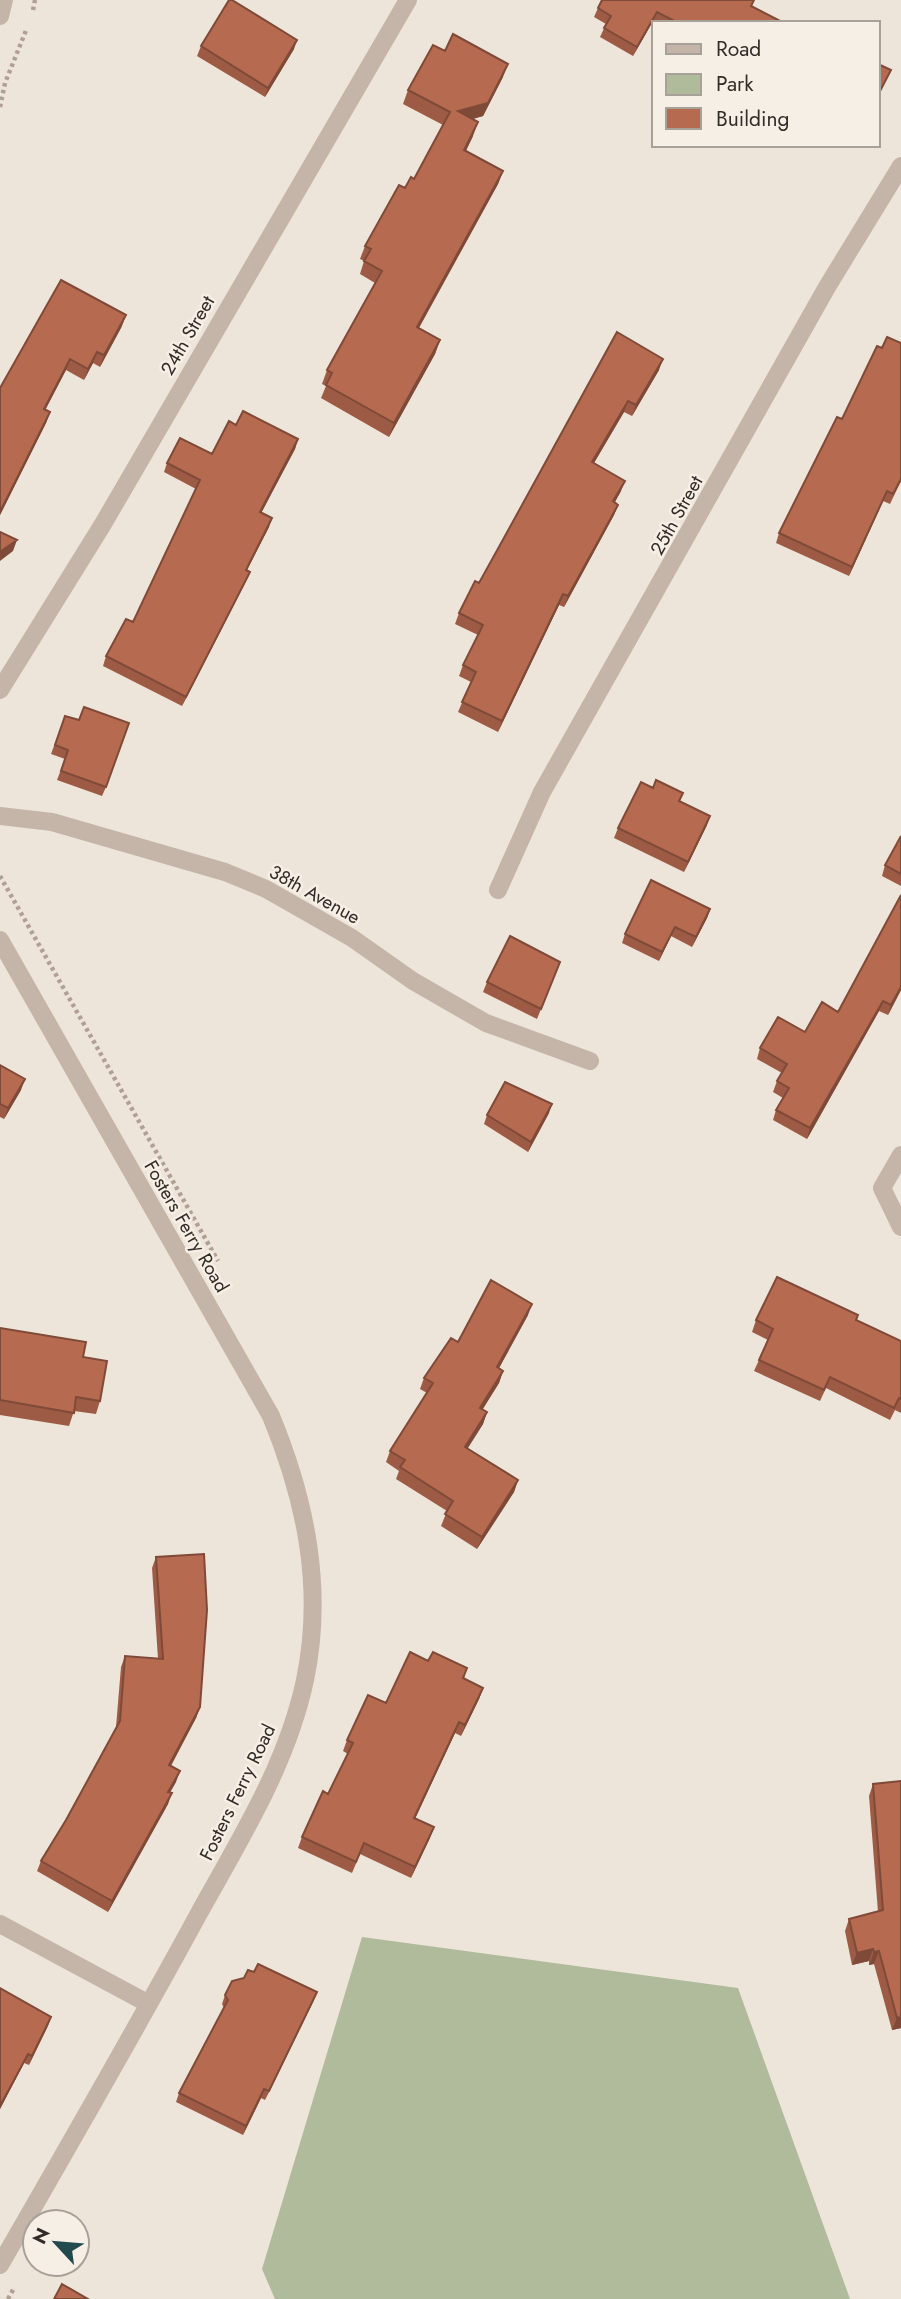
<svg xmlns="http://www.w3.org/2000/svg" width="901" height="2299" viewBox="0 0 901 2299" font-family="Jost,sans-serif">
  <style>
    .green { fill: #b0bb9c }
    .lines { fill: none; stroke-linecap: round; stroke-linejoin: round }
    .path { stroke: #b09f92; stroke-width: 4.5; stroke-dasharray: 3.5 3.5; stroke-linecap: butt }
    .minor { stroke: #c4b5a8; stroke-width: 18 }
    .wall { fill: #9d5b45 }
    .shaded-wall { fill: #7f4a38 }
    .building { fill: #b66a50; stroke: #7f4a38; stroke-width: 2 }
    .labels { text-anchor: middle; stroke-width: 5; stroke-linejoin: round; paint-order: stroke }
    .street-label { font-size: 19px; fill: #322b27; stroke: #f6efe6 }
  </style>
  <rect width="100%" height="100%" fill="#eee5da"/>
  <path class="green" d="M362 1937 738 1988 850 2299H275L262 2269Z"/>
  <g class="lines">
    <path class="path" d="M33 10 35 0
      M0 107 5 83 27 28
      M0 876 218 1261
      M8 2299 14 2288"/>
    <path class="minor" d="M0 16 4 0
      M0 690 103 524 408 0
      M0 816 52 822 225 872 266 889 352 938 413 981 486 1023 590 1061
      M498 890 542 792 827 287 901 166
      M0 940 271 1416C306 1501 324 1589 305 1680 287 1765 240 1839 198 1915 134 2033 67 2149 0 2265
      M901 1155 882 1188 901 1227
      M0 1924 149 2004"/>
  </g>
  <path class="wall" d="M752 6 784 23H656L653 21 633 56 600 37 606 24 594 17 598 8Z
    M201 46 294 49 265 97 197 56Z
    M445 51 503 77 483 116 472 119 473 136 466 151 503 171 498 184 419 328 440 340 435 354 389 437 321 398 326 386 322 384 327 370 375 283 360 274 364 261 360 259 365 246 405 188 414 179 443 125 403 104 408 90Z
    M122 326 100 367 93 363 84 380 66 370 45 410 50 412 46 423 0 515V388Z
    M617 332 659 370 632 416 624 412 594 463 621 491 615 502 618 505 614 515 564 607 559 605 498 732 458 712 471 682 459 676 463 665 478 635 455 624 459 613 479 583 505 536Z
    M901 343V481L890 504 883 501 849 576 776 543 779 533 882 348Z
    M236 425 298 439 295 449 261 513 269 527 247 570 250 572 246 581 182 706 103 666 106 656 133 622 196 489 164 472 167 463 212 454Z
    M65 716 106 787 102 796 57 780 65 759 51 754Z
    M653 788 683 793 680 801 707 825 684 872 614 838 618 828Z
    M901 836V886L882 876 885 865Z
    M901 895V990L888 1015 879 1011 807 1139 773 1120 776 1110 783 1098 773 1092 777 1081 782 1073 757 1059 760 1048 805 1032 838 1012Z
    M710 909 707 918 692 947 671 936 659 961 622 943 625 934Z
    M560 962 537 1019 483 992 487 982Z
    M0 1065 21 1090 4 1119 0 1117Z
    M549 1113 528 1152 484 1124 487 1115Z
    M528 1315 499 1368 503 1371 499 1383 483 1409 487 1412 483 1424 467 1449 518 1480 514 1492 477 1549 441 1526 447 1511 396 1479 399 1471 386 1462 390 1451 427 1393 420 1389 424 1378 458 1342Z
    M756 1320H856L901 1341V1413L895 1410 890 1420 826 1388 820 1401 754 1371 768 1340 752 1332Z
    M0 1328 83 1357 100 1401 96 1414 74 1411 69 1426 0 1415Z
    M156 1557 200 1707 196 1718 171 1766 176 1782 170 1792 168 1804 108 1912 37 1871 41 1861 66 1820 116 1727 121 1667 125 1656 158 1659 152 1568Z
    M428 1661 467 1668 464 1678 483 1688 479 1699 461 1736 455 1733 415 1819 434 1827 411 1878 360 1854 352 1873 298 1848 302 1837 328 1794 348 1754 343 1751 347 1740Z
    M901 1781V2028L892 2030 874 1964 869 1965V1961L852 1965 845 1931 849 1919 878 1912 869 1796 873 1784Z
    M254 1972 317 1992 313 2002 265 2100 261 2098 243 2135 176 2102 179 2093 224 2008 222 2004 225 1995 244 1978Z
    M0 1988 51 2017 29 2065 24 2063 0 2109Z"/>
  <path class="shaded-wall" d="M657 12 653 21 633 56 637 47Z
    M297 40 294 49 265 97 268 88Z
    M508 64 503 77 483 116 453 125 458 111Z
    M478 122 473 136 459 164 464 150Z
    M503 171 498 184 412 340 417 327Z
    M126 315 122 326 100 367 104 355Z
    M440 340 435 354 389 437 394 423Z
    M97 352 93 363 84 380 88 369Z
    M70 359 66 370 40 420 44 409Z
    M663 359 659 370 632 416 636 405Z
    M628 401 624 412 588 473 592 462Z
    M50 412 46 423 0 515V512Z
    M298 439 295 449 257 521 260 512Z
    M625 481 621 491 609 512 613 501Z
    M887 491 883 501 849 576 852 567Z
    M618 505 614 515 564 607 568 596Z
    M272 518 269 527 242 579 246 570Z
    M17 540 13 551 0 561V552Z
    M250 572 246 581 182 706 186 697Z
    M563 594 559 605 498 732 502 721Z
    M710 816 707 825 684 872 688 862Z
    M710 909 707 918 692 947 696 937Z
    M675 927 671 936 659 961 662 952Z
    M901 987V990L888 1015 891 1005Z
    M883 1001 879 1011 807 1139 810 1128Z
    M25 1079 21 1090 4 1119 8 1108Z
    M552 1104 549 1113 528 1152 531 1142Z
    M532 1304 528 1315 493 1379 497 1367Z
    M503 1371 499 1383 476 1419 480 1408Z
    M487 1412 483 1424 461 1459 465 1447Z
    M518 1480 514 1492 477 1549 482 1537Z
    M483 1688 479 1699 461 1736 465 1725Z
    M200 1707 196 1718 165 1776 169 1765Z
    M459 1722 455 1733 410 1829 414 1818Z
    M180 1771 176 1782 164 1803 168 1792Z
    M172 1793 168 1804 108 1912 112 1901Z
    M434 1827 430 1838 411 1878 415 1867Z
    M873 1949 869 1961 852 1965 857 1953Z
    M879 1951 874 1964 869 1965 874 1952Z
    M317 1992 313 2002 265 2100 269 2091Z
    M51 2017 48 2026 29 2065 32 2056Z
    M901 2017V2028L892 2030 897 2018Z
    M28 2054 24 2063 0 2109V2106Z
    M264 2089 261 2098 243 2135 246 2126Z"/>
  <path class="building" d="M229 0H232L297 40 268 88 201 46Z
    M602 0H754L751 6 784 23H678L657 12 637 47 604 28 611 16 598 8Z
    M453 34 508 64 488 103 458 111 478 122 464 150 503 171 417 327 440 340 394 423 326 385 332 373 327 370 382 271 364 261 371 249 365 246 399 185 405 188 411 177 414 179 450 112 408 90 433 45 445 51Z
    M878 64 891 70 878 95Z
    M61 280 126 315 104 355 97 352 88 369 70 359 44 409 50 412 0 512V388Z
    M617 332 663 359 636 405 628 401 592 462 625 481 613 501 618 505 568 596 563 594 502 721 462 702 476 672 463 665 483 625 459 613 475 581 479 583 505 536Z
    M887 337 901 343V479L893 494 887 491 852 567 779 533 837 417 842 419 877 346 882 348Z
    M243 411 298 439 260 512 272 518 246 570 250 572 186 697 106 656 126 619 133 622 200 480 167 463 180 438 212 454 229 421 236 425Z
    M0 532 17 540 0 552Z
    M84 707 129 723 106 787 61 771 68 750 55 745 65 716 79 720Z
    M656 780 683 793 679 801 710 816 688 862 618 828 641 782 653 788Z
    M901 836V874L885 865Z
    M651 880 710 909 696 937 675 927 662 952 625 934Z
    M901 895V987L891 1005 883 1001 810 1128 776 1110 789 1088 777 1081 787 1064 760 1048 778 1017 805 1032 822 1002 838 1012Z
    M510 936 560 962 541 1009 487 982Z
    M0 1065 25 1079 8 1108 0 1104Z
    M505 1082 552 1104 531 1142 487 1115Z
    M777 1277 858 1315 856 1320 901 1341V1399L899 1398 894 1408 830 1377 824 1390 759 1360 773 1329 756 1320Z
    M491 1280 532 1304 497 1367 503 1371 480 1408 487 1412 465 1447 518 1480 482 1537 445 1514 453 1501 400 1467 405 1460 390 1451 433 1383 424 1378 451 1338 458 1342Z
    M0 1328 86 1342 83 1357 107 1361 100 1401 76 1397 74 1413 0 1400Z
    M204 1554 207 1610 200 1707 169 1765 180 1771 168 1792 172 1793 112 1901 41 1861 66 1820 120 1721 125 1656 163 1659 156 1557Z
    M410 1652 428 1661 433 1652 467 1668 463 1678 483 1688 465 1725 459 1722 414 1818 434 1827 415 1867 364 1843 356 1862 302 1837 323 1791 328 1794 353 1743 347 1740 368 1695 386 1703Z
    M901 1781V2017L897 2018 879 1951 874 1952 873 1949 857 1953 849 1919 883 1910 873 1784Z
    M258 1964 317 1992 269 2091 264 2089 246 2126 179 2093 228 2000 225 1995 232 1981 244 1978 248 1970 254 1972Z
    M0 1988 51 2017 32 2056 28 2054 0 2106Z
    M62 2284 88 2299H54Z"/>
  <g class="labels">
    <g class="street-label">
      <text transform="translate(187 335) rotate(-60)" y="7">24th Street</text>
      <text transform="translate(676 515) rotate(-61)" y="7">25th Street</text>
      <text transform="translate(315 894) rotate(29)" y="7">38th Avenue</text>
      <text transform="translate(187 1226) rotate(60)" y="7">Fosters Ferry Road</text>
      <text transform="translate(237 1792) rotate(-64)" y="7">Fosters Ferry Road</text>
    </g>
  </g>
  <rect x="652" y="21" width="228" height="126" fill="#f6efe6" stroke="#a8a19a" stroke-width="2"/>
  <rect x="666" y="44" width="35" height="10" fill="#c4b5a8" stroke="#a8a19a" stroke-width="2"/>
  <text x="716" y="56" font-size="21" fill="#322b27">Road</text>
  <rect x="666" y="74" width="35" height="21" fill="#b0bb9c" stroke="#a8a19a" stroke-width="2"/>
  <text x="716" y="91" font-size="21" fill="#322b27">Park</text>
  <rect x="666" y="108" width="35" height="21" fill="#b66a50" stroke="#a8a19a" stroke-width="2"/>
  <text x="716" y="126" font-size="21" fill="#322b27">Building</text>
  <g transform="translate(56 2243) rotate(296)"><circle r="33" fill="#f6efe6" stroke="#a8a19a" stroke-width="2"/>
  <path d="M0-5L12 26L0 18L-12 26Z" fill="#224a4e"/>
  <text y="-10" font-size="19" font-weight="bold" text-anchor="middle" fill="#322b27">N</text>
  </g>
</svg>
